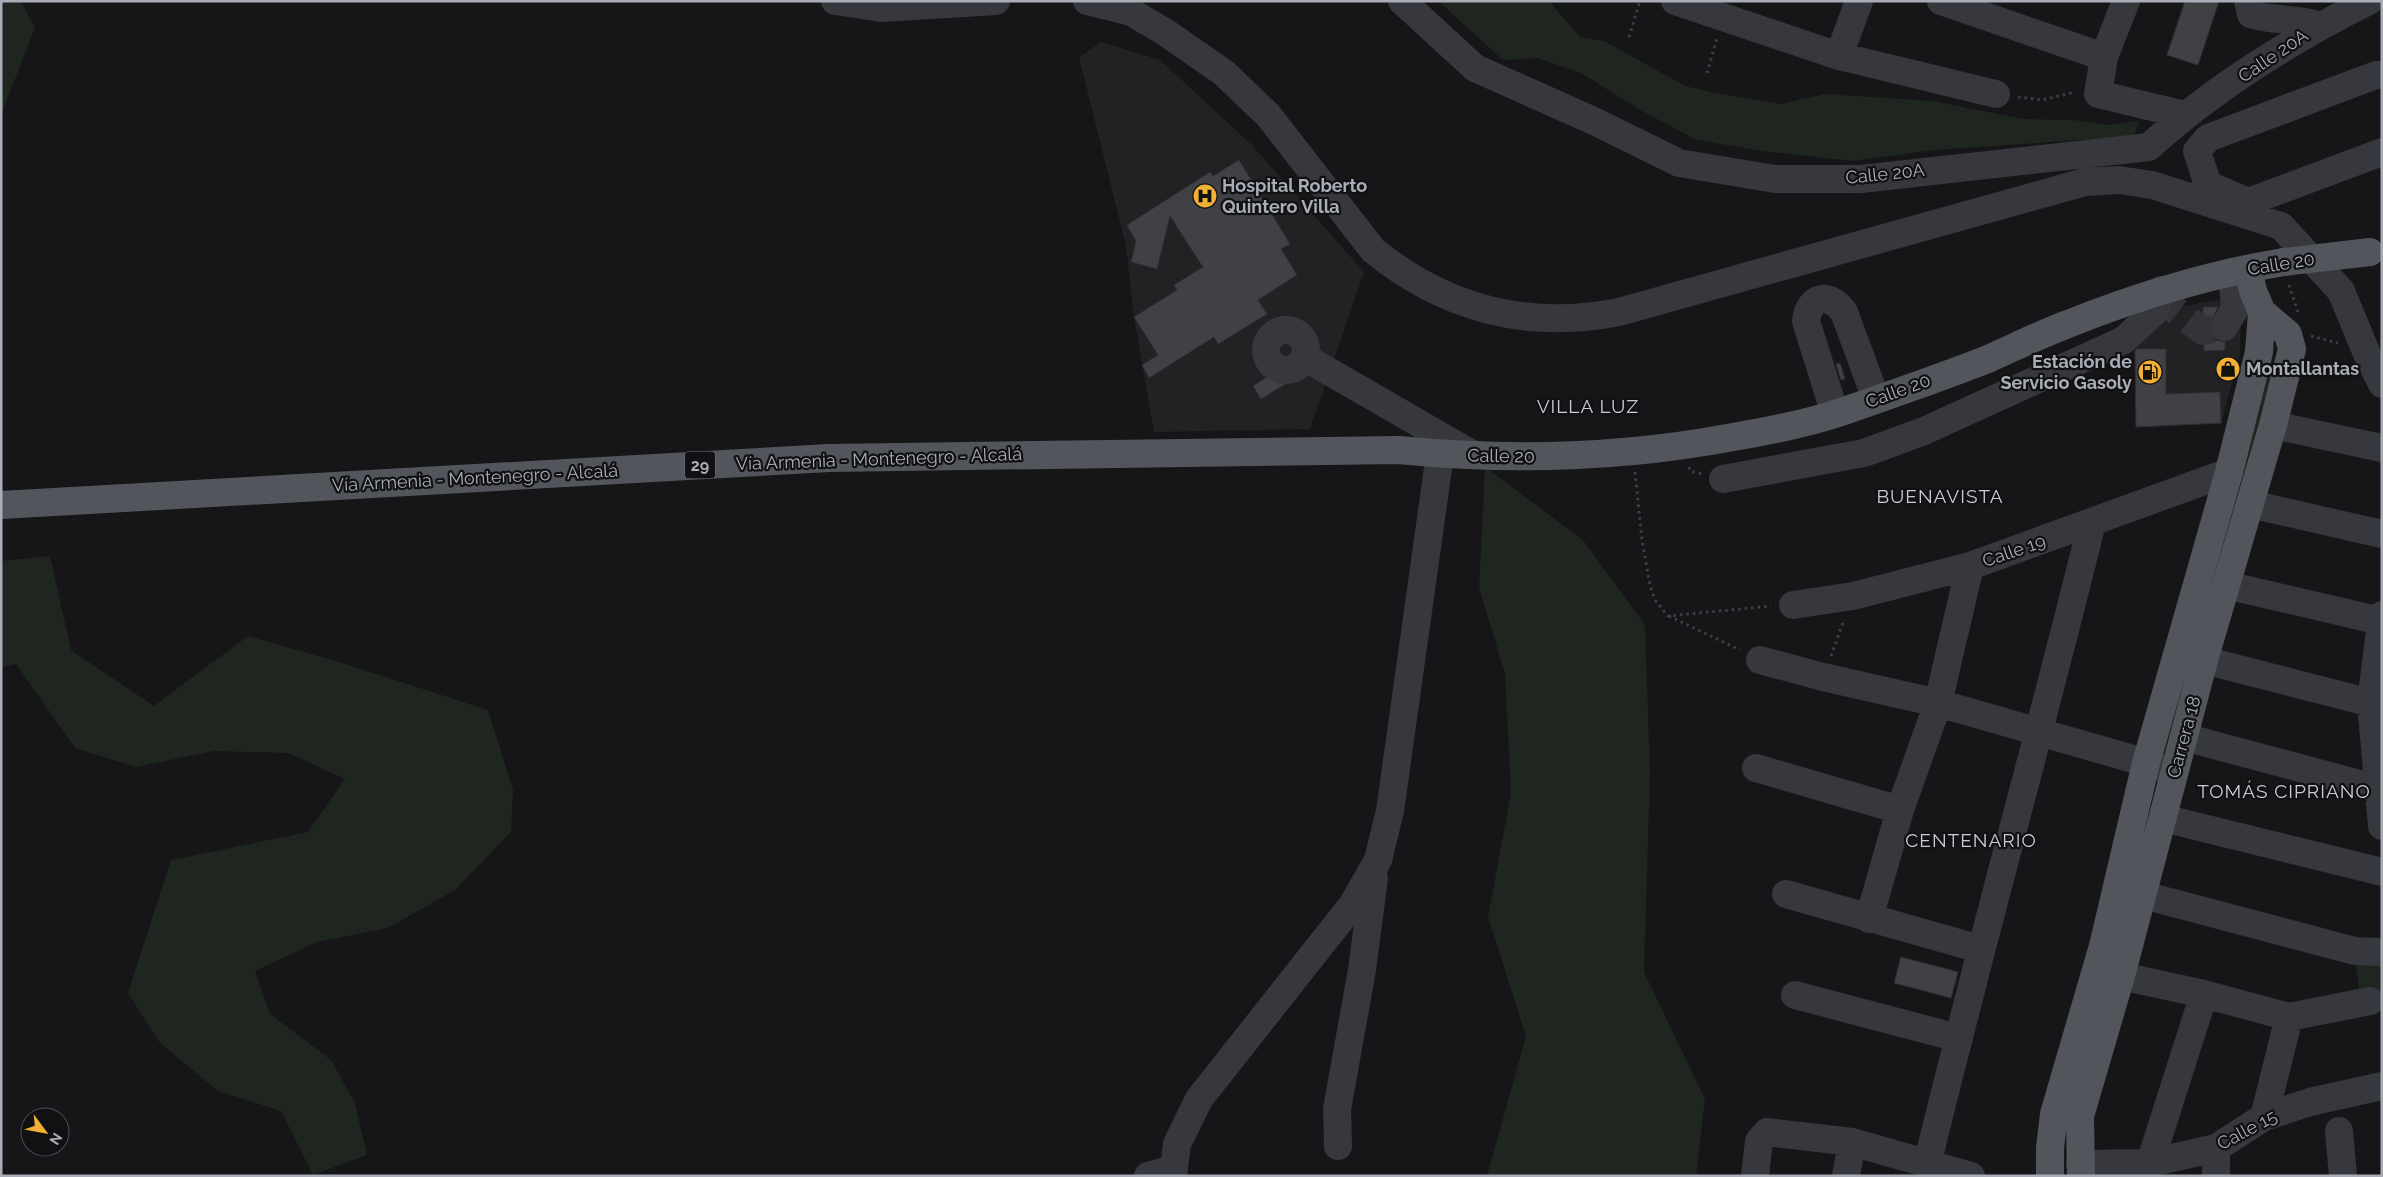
<svg xmlns="http://www.w3.org/2000/svg" width="2383" height="1177" viewBox="0 0 2383 1177" font-family="Raleway,sans-serif">
  <style>
    .built { fill: #222225 }
    .green { fill: #1e261f }
    .building { fill: #404145; stroke: #303034 }
    .lines { fill: none; stroke-linecap: round; stroke-linejoin: round }
    .minor-tunnel { stroke: #333438; stroke-width: 28; stroke-dasharray: 28 14; stroke-linecap: butt }
    .path { stroke: #3d3f44; stroke-width: 3; stroke-dasharray: 2.5 4; stroke-linecap: butt }
    .minor { stroke: #37383d; stroke-width: 28 }
    .major { stroke: #53555c; stroke-width: 28 }
    .major-bridge { stroke: #53555c; stroke-width: 28 }
    .labels { text-anchor: middle; stroke-width: 4.5; stroke-linejoin: round; paint-order: stroke }
    .shield { fill: #111113; stroke: #7b7e86; stroke-width: 1 }
    .shield-label { font-size: 16px; font-weight: bold; fill: #a8adb8 }
    .street-label { font-size: 18px; fill: #a8adb8; stroke: #111113 }
    .poi-label { font-size: 18px; font-weight: bold; fill: #a8adb8; stroke: #111113; text-anchor: start }
    .neighbourhood-label { font-size: 19px; letter-spacing: 1px; fill: #c9ccd4; stroke: #111113 }
  </style>
  <rect width="100%" height="100%" fill="#161618"/>
  <path class="built" d="M1101 42 1160 60 1252 145 1364 272 1310 429 1154 432 1134 317 1126 246 1079 57Z
    M2241 296 2240 354 2221 423 2136 427 2135 349 2167 309Z"/>
  <path class="green" d="M1 1H21L35 28 1 115Z
    M1438 1H1549L1580 37 1604 41 1685 86 1716 93 1780 104 1826 94 1932 101 2024 119 2073 120 2107 125 2139 121 2134 135 2124 137 1933 150 1853 161 1762 151 1697 140 1642 111 1581 73 1537 58 1503 60Z
    M2266 369 2273 372 2167 753 2162 752Z
    M1485 467 1583 540 1645 625 1650 774 1644 972 1705 1099 1696 1176H1487L1526 1036 1488 917 1511 793 1505 674 1479 587Z
    M50 556 71 650 154 706 248 636 336 661 488 710 513 790 511 832 455 890 388 928 317 942 255 971 270 1014 331 1060 355 1103 367 1155 313 1175 281 1111 218 1091 160 1043 128 993 171 860 308 832 345 779 288 753 214 751 136 767 75 748 16 664 1 667V561Z
    M2382 955V993L2360 996 2355 958Z"/>
  <path class="building" d="M2185 1H2219L2198 65 2167 55Z
    M1239 160 1290 244 1281 249 1297 275 1258 300 1267 314 1218 344 1214 337 1149 378 1142 365 1158 355 1134 317 1177 290 1174 285 1203 267 1170 216 1157 269 1131 262 1136 241 1127 225 1210 172 1213 176Z
    M2203 307H2218L2208 327 2211 335 2215 340 2225 342V350L2204 351Z
    M2137 349H2166V394L2220 392 2221 423 2136 427 2135 351Z
    M1840 363 1845 379 1841 380 1836 364Z
    M1279 370 1287 383 1261 399 1253 386Z
    M1901 957 1958 972 1951 998 1894 983Z"/>
  <g class="lines">
    <path class="minor-tunnel" d="M2161 290 2175 310 2203 331 2224 327"/>
    <path class="path" d="M1629 37 1640 1
      M1707 73 1717 38
      M2018 97 2042 100 2075 92
      M2289 285 2298 312
      M2311 336 2338 343
      M1689 467 1690 471 1702 474
      M1635 472 1642 540 1650 585 1655 600 1668 616 1771 606
      M1669 616 1740 650
      M1831 656 1844 620"/>
    <path class="minor" d="M835 1 882 8 996 1
      M1087 1 1131 12 1165 32 1224 73 1268 115 1373 250C1445 309 1528 330 1619 312L2085 182 2119 180 2152 185 2281 226 2341 291 2367 354 2382 384
      M1402 1 1475 68 1596 122 1679 163 1775 179H1861L2149 147C2211 90 2294 38 2369 1
      M1675 1 1839 56 1996 94
      M1941 1 2104 57
      M2126 1 2104 57 2098 94 2185 115
      M2248 1 2251 14C2273 22 2297 17 2319 26
      M1839 56 1859 1
      M2382 75H2376L2208 138 2197 151 2208 185 2248 202 2382 152
      M2224 327 2235 309 2232 272
      M1266 350a20 20 0 1 1 40 0a20 20 0 1 1-40 0Z
      M1304 357 1472 454
      M1835 414 1806 321C1809 296 1828 291 1844 312L1876 399
      M2273 425 2382 448
      M1723 479 1864 453 1924 431 2124 340 2154 312 2161 290
      M2250 504 2382 534
      M2226 585 2381 621
      M1793 605 1853 596 1970 566 2229 472
      M2382 615 2371 703 2382 826
      M1760 660 1823 677 1938 703 2175 771
      M2204 660 2371 703
      M2184 737 2378 789
      M1756 768 1900 810
      M2163 818 2382 872
      M1786 894 1980 949
      M2143 895 2355 951 2380 952
      M1869 919 1900 810 1938 703 1970 566
      M2121 976 2204 994 2289 1017 2370 1001
      M1795 995 1958 1038
      M2264 1117 2289 1017
      M2339 1131 2343 1176
      M1338 1146 1337 1109 1362 970 1374 878
      M2216 1148V1176
      M2150 1163 2204 994
      M2080 1164 2150 1163 2216 1148 2264 1117 2310 1102 2382 1086
      M1148 1176 1173 1169
      M1173 1176 1177 1144 1199 1099 1353 904 1378 860 1390 811 1440 454
      M1755 1176 1759 1141 1767 1132 1852 1142 1971 1176
      M1846 1176 1852 1142
      M1929 1176 1927 1165C1979 950 2039 738 2092 523"/>
    <path class="major" d="M1 505 829 458 1399 450C1511 461 1622 458 1733 437 1769 431 1806 424 1841 412 1890 395 1940 378 1988 359 2015 347 2041 334 2068 324 2138 296 2210 274 2284 262
      M2050 1176V1148L2054 1114 2103 946 2146 763 2229 472 2259 352 2262 312 2253 291 2248 269
      M2081 1176 2080 1116 2121 976 2204 660 2273 425 2292 349 2288 334 2262 312"/>
    <path class="major-bridge" d="M2284 262 2370 252"/>
  </g>
  <defs>
    <symbol id="hospital-disc" viewBox="-11 -11 22 22"><circle r="9.5" fill="#f2b134" stroke="#111113"/><path d="M-5-5h3v3.5h4V-5h3V5h-3V1.5h-4V5h-3Z" fill="#111"/></symbol>
    <symbol id="shop-disc" viewBox="-11 -11 22 22"><circle r="9.5" fill="#f2b134" stroke="#111113"/><path d="M-5-2.5h2.3a2.7 3.5 0 0 1 5.4 0H5L5.5 6h-11ZM-1.5-2.5h3a1.5 2.3 0 0 0-3 0Z" fill="#111"/></symbol>
    <symbol id="fuel-disc" viewBox="-11 -11 22 22"><circle r="9.5" fill="#f2b134" stroke="#111113"/><path d="M-5.5-6h7V0h2V4h1.3V-2.5L3-4.5l.8-.8L6-3V5H2.5V1h-1V6h-7ZM-4.2-4.7v3.2H.2V-4.7Z" fill="#111"/></symbol>
  </defs>
  <g fill-rule="evenodd">
    <use href="#hospital-disc" x="1191" y="182" width="28" height="28"/>
    <use href="#shop-disc" x="2214" y="355" width="28" height="28"/>
    <use href="#fuel-disc" x="2136" y="358" width="28" height="28"/>
  </g>
  <g class="labels">
    <rect class="shield" x="685" y="451.5" width="30" height="27" rx="4"/>
    <g class="shield-label">
      <text x="700" y="471">29</text>
    </g>
    <g class="street-label">
      <text transform="translate(2273 56) rotate(-34)" y="6">Calle 20A</text>
      <text transform="translate(1885 174) rotate(-6)" y="6">Calle 20A</text>
      <text transform="translate(2281 264) rotate(-9)" y="6">Calle 20</text>
      <text transform="translate(1898 391) rotate(-20)" y="6">Calle 20</text>
      <text transform="translate(1501 456) rotate(1)" y="6">Calle 20</text>
      <text transform="translate(879 459) rotate(-2)" y="6">Vía Armenia - Montenegro - Alcalá</text>
      <text transform="translate(475 478) rotate(-3)" y="6">Vía Armenia - Montenegro - Alcalá</text>
      <text transform="translate(2014 551) rotate(-19)" y="6">Calle 19</text>
      <text transform="translate(2184 737) rotate(-75)" y="6">Carrera 18</text>
      <text transform="translate(2247 1130) rotate(-28)" y="6">Calle 15</text>
    </g>
    <g class="poi-label">
      <text x="1222" y="192">Hospital Roberto<tspan x="1222" dy="21">Quintero Villa</tspan></text>
      <text x="2132" y="368" text-anchor="end">Estación de<tspan x="2132" dy="21">Servicio Gasoly</tspan></text>
      <text x="2246" y="375">Montallantas</text>
    </g>
    <g class="neighbourhood-label">
      <text x="1588" y="413">VILLA LUZ</text>
      <text x="1940" y="503">BUENAVISTA</text>
      <text x="2284" y="798">TOMÁS CIPRIANO</text>
      <text x="1971" y="847">CENTENARIO</text>
    </g>
  </g>
  <rect width="2383" height="1177" fill="none" stroke="#a8adb8" stroke-width="5"/>
  <g transform="translate(45 1132) rotate(122)"><circle r="24" fill="#111113" stroke="#4d4f55"/>
  <path d="M0-4L9 19L0 12L-9 19Z" fill="#f2b134"/>
  <text y="-8" font-size="14" font-weight="bold" text-anchor="middle" fill="#a8adb8">N</text>
  </g>
</svg>
